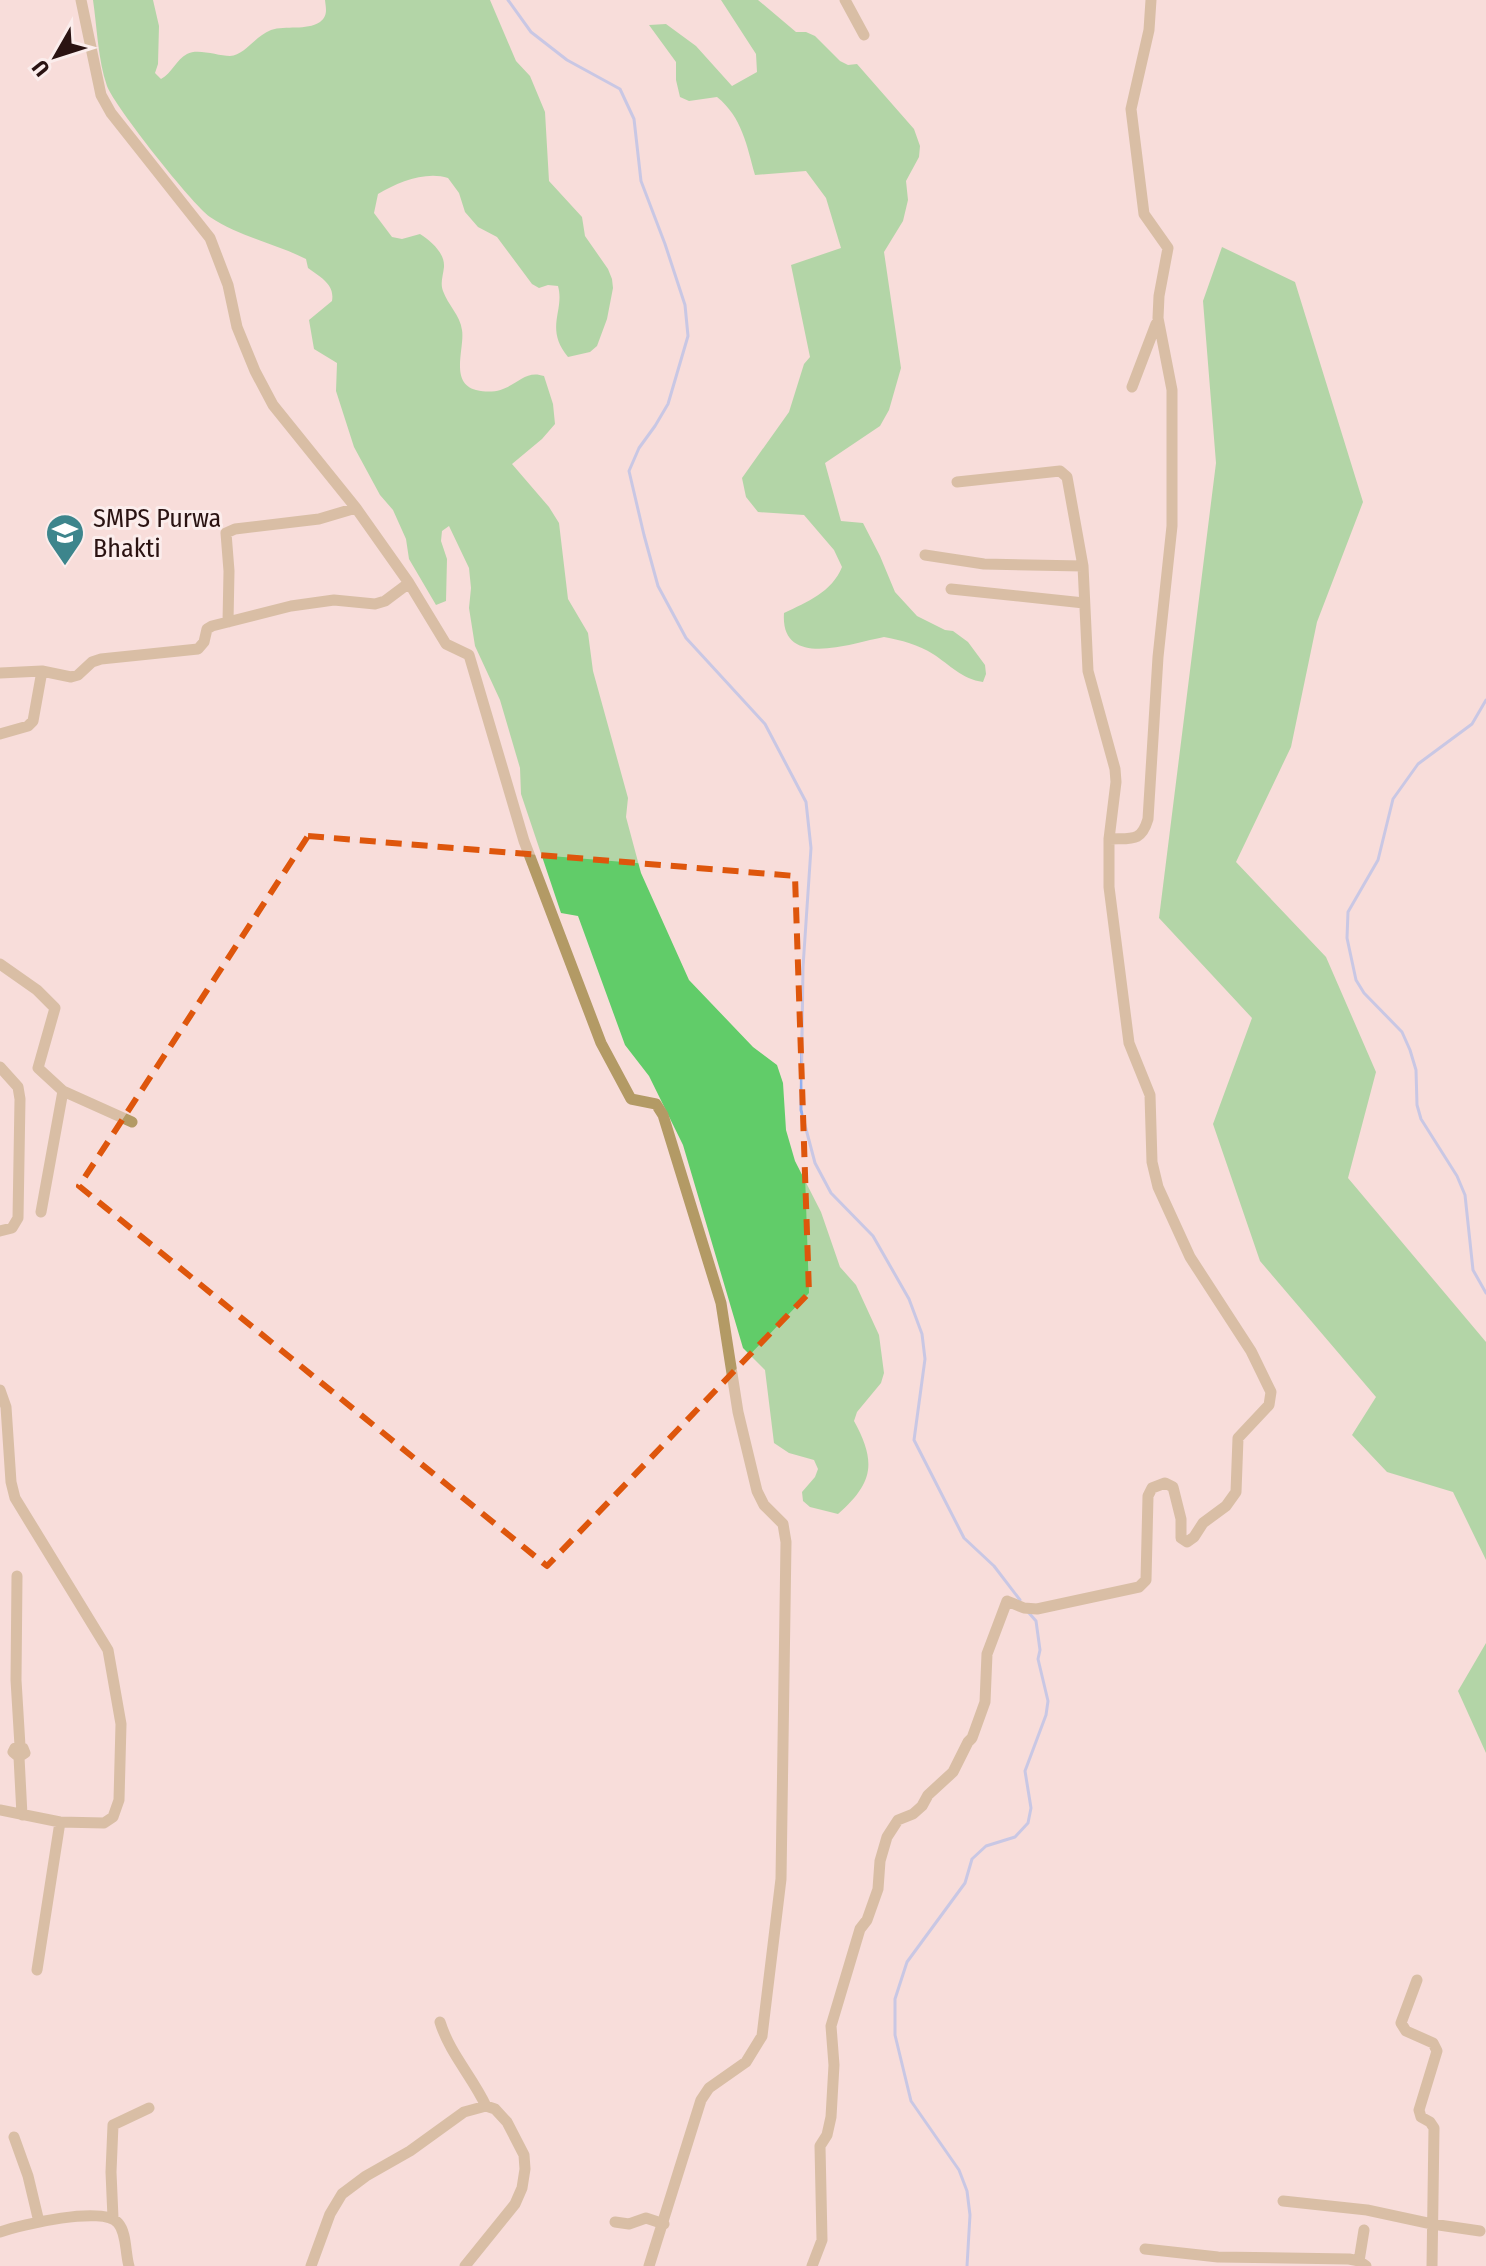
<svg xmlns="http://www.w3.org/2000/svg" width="1486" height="2266" viewBox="0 0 1486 2266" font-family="'Fira Sans Condensed',sans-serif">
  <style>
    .forest { fill: #61cc69 }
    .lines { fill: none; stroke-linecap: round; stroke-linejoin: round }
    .stream { stroke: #90aef0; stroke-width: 3 }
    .minor { stroke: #b39a65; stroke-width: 11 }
    .marked { fill: none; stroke: #de560c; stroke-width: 6; stroke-dasharray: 16 10; stroke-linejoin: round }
    .labels { text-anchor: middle; stroke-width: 6; stroke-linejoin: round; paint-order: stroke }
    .poi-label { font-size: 26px; fill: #2a1312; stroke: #fbedec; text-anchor: start }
  </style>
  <rect width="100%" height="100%" fill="#f8ddda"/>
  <path class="forest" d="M93 0H153L159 26 158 64 155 73 161 79C172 73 176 60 187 54 198 48 218 56 230 56 245 55 255 36 271 30 286 25 306 31 320 22 328 16 326 9 325 0H490L516 61 530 76 545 112 549 181 582 217 585 236 608 269 612 279 613 288 607 319 597 346 590 352 568 357C544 328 565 311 558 286L548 285 539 288 532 284 497 237 478 227 465 212 459 193 448 178C426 171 398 182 378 194L374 213 392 237 402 239 420 234C431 241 445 253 444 267 443 276 440 283 443 291 448 305 460 315 462 330 465 348 449 383 476 390 513 399 519 367 544 376L553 404 555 424 542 439 512 464 549 507 559 523 568 599 588 633 593 671 628 798 626 817 641 873 689 980 753 1047 777 1065 783 1083 786 1130 795 1161 821 1212 840 1267 856 1285 879 1335 884 1373 881 1383 857 1412 854 1421C877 1463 873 1483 838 1514L810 1507 803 1501 802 1492 815 1477 818 1469 814 1460 789 1453 774 1443 765 1370 743 1348 683 1145 649 1076 625 1045 578 916 561 913 521 794 520 768 500 700 475 646 469 608 471 588 469 568 449 526 442 531 441 541 447 559 446 601 436 605 409 559 406 539 393 510 380 495 354 447 336 391 337 363 314 349 309 320 332 301C335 284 320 277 308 268L306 259C274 243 240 237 210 217 192 204 115 107 107 86 98 60 97 27 93 0Z
    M721 0H758L796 32H806L815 36 840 61 848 65 857 64 914 129 920 146 919 157 906 181 908 200 903 221 884 252 901 368 889 410 880 426 825 463 841 521 863 523 880 556 895 592 917 616 945 630 953 631 968 642 985 665 986 674 983 682C962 679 950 665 933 654 919 645 901 640 884 637 852 643 780 670 784 613 807 602 832 592 842 567L834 550 804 515 758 512 746 497 742 478 789 412 804 364 810 357 791 265 841 248 826 198 806 171 755 175C747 146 742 117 717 97L689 101 680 97 676 80V62L649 25 666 24 696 46 732 86 757 72 756 54Z
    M1222 247 1295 282 1363 502 1317 622 1291 747 1236 862 1326 957 1376 1072 1348 1178 1486 1342V1560L1453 1492 1387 1472 1352 1435 1376 1397 1260 1261 1213 1124 1252 1018 1159 918 1216 463 1203 301Z
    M1486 1643V1753L1458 1691Z"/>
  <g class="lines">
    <path class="stream" d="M508 0 531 32 567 60 620 89 634 119 641 181 665 244 685 305 688 336 668 404 655 426 639 448 629 471 644 535 658 586 686 638 765 724 806 802 811 848 803 967 801 1110 815 1163 831 1193 873 1236 909 1299 922 1334 925 1359 914 1440 964 1538 994 1566 1020 1600
      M1486 700 1472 724 1418 764 1393 799 1378 860 1348 912 1347 938 1356 980 1364 993 1402 1032 1410 1050 1416 1070 1417 1105 1421 1119 1457 1176 1465 1195 1473 1270 1486 1293
      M967 2266 970 2215 967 2191 959 2170 911 2101 895 2035V1999L907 1962 965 1883 972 1859 986 1846 1015 1837 1028 1823 1031 1808 1025 1771 1046 1715 1048 1701 1038 1659 1040 1650 1036 1621 1029 1613"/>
    <path class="minor" d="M81 0 101 95 111 113 210 238 228 285 237 327 255 371 273 405 356 508 409 583 446 644 469 655 524 841 601 1043 631 1099 656 1104 663 1115 721 1303 738 1412 757 1491 764 1505 783 1524 786 1542 781 1879 762 2036 746 2062 709 2088 701 2100 649 2266
      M845 0 864 35
      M1132 387 1156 324
      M957 482 1060 471 1067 477 1083 566 1088 671 1115 769 1116 782 1109 839
      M925 555 984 564 1083 566
      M951 589 1084 603
      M228 622 229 571 226 533 235 529 319 519 356 508
      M0 673 42 671 71 677 78 675 92 662 101 659 198 649 204 642 207 629 212 626 291 606 334 600 375 604 385 601 409 583
      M0 734 28 726 33 721 42 671
      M0 964 37 990 55 1008 38 1068 63 1091
      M0 1067 18 1087 20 1099 18 1218 12 1228 0 1231
      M41 1212 63 1091 132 1122
      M0 1390 6 1407 11 1482 15 1498 108 1650 121 1724 119 1800 113 1817 104 1823 60 1822 0 1810
      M17 1576 16 1680 20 1746
      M19 1757 25 1753 23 1748 20 1746 15 1748 13 1752 19 1757 22 1815
      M37 1970 60 1822
      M1417 1980 1401 2023 1406 2031 1433 2043 1437 2051 1419 2110 1421 2117 1430 2122 1434 2128 1432 2266
      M440 2022C450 2054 472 2076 486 2106
      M14 2137 28 2176 39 2222
      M1283 2201 1367 2210 1432 2224 1480 2231
      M113 2218 111 2172 113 2125 149 2108
      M615 2222 629 2224 646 2218 664 2224
      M0 2232C20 2225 104 2205 118 2223 127 2233 125 2253 129 2266
      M1145 2249 1218 2257 1349 2259 1359 2261 1366 2266
      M1359 2261 1364 2230
      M311 2266 330 2214 342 2194 366 2176 410 2151 464 2112 486 2106 495 2109 507 2122 524 2155 525 2169 522 2188 515 2204 465 2266
      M812 2266 822 2240 820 2146 827 2135 831 2117 834 2065 831 2026 860 1929 867 1920 878 1889 880 1861 887 1837 898 1820 913 1814 922 1806 928 1795 953 1772 968 1742 972 1738 985 1702 987 1654 1007 1601 1024 1608 1037 1609 1139 1587 1146 1580 1148 1496 1152 1488 1165 1483 1173 1487 1181 1519V1538L1187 1542 1194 1537 1203 1523 1226 1506 1236 1492 1238 1438 1269 1405 1271 1392 1251 1351 1190 1257 1158 1187 1152 1162 1150 1095 1129 1043 1109 887V839C1131 838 1141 843 1148 819L1158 657 1172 526V390L1158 318 1159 296 1168 248 1144 214 1131 109 1149 30 1151 0"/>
  </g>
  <path d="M0 0H1486V2266H0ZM308 836 795 876 809 1293 547 1566 79 1186Z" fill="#f8ddda" fill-opacity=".55" fill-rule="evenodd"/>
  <path class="marked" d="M308 836 795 876 809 1293 547 1566 79 1186Z"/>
  <defs>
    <symbol id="school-pin" viewBox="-11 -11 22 30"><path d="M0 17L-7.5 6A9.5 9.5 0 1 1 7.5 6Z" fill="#3d858c" stroke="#fbedec"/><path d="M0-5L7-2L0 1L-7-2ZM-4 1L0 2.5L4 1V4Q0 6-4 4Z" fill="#fff"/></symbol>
  </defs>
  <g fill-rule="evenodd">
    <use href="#school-pin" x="43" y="511" width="44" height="60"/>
  </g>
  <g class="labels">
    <g class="poi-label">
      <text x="93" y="527">SMPS Purwa<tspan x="93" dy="30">Bhakti</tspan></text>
    </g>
  </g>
  <g transform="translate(56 56) rotate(231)" stroke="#fbedec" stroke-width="6" paint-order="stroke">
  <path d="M0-6L14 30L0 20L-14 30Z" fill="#2a1312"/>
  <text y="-12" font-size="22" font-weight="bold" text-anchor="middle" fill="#2a1312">U</text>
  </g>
</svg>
